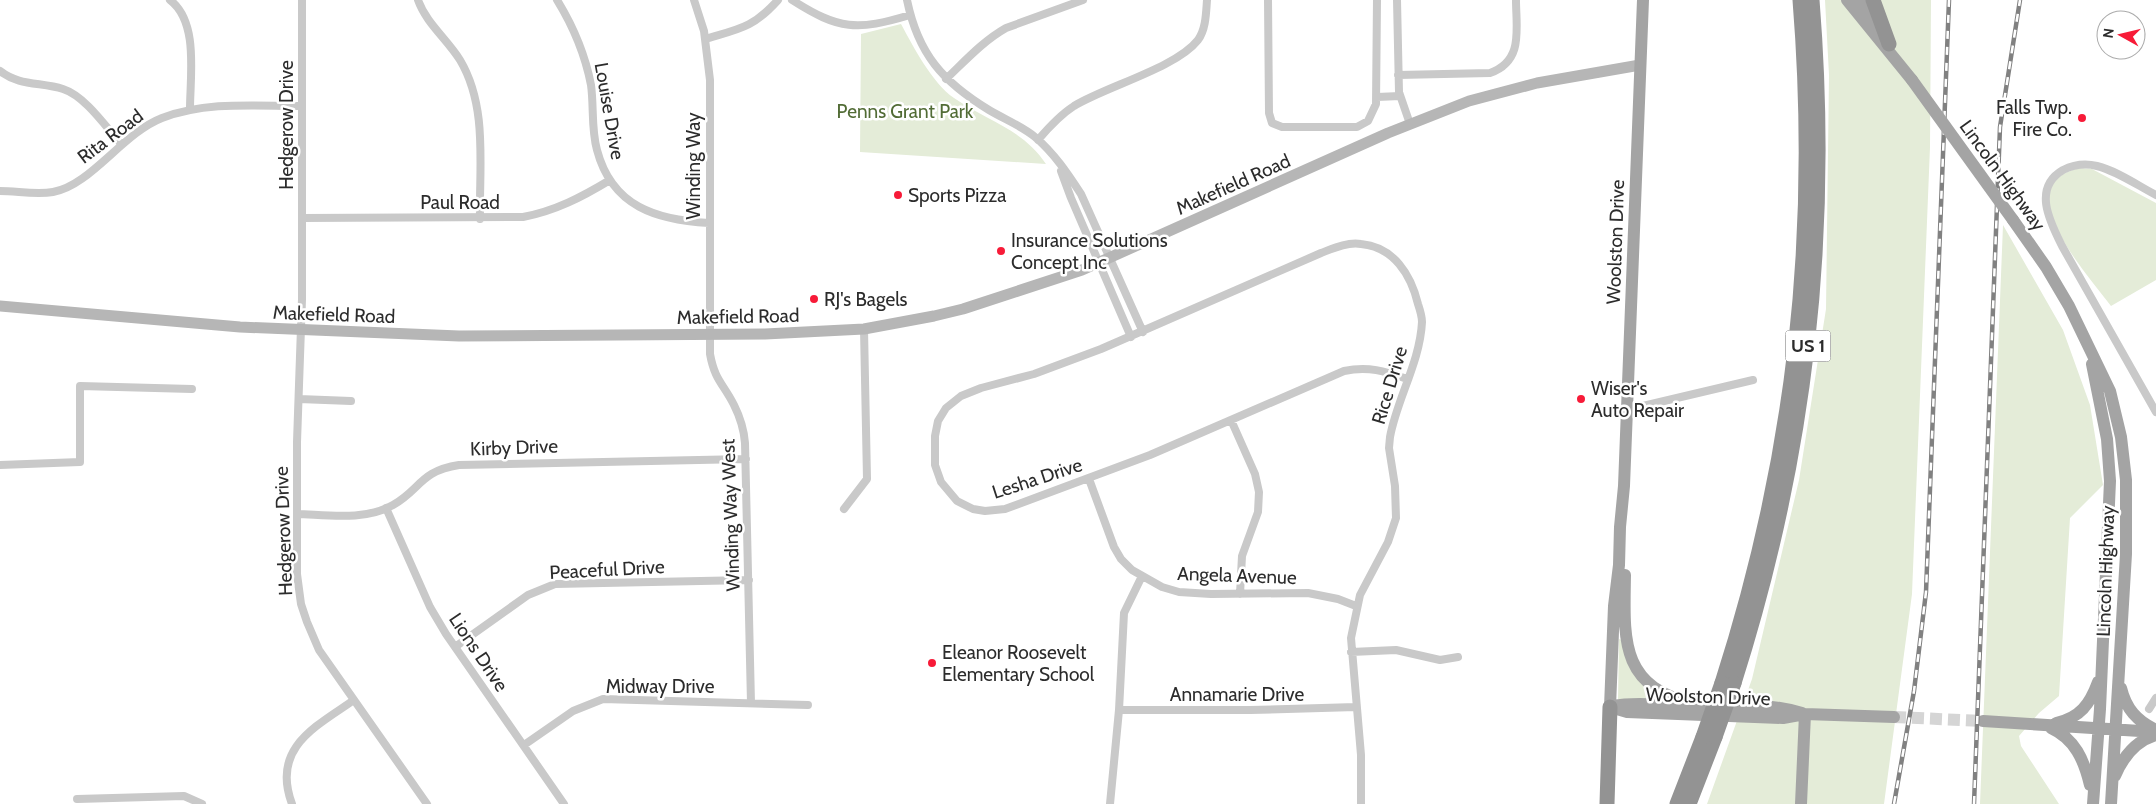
<svg xmlns="http://www.w3.org/2000/svg" width="2156" height="804" viewBox="0 0 2156 804" font-family="Cabin,sans-serif">
  <style>
    .green { fill: #e4ecd8 }
    .lines { fill: none; stroke-linecap: round; stroke-linejoin: round }
    .primary-tunnel { stroke: #d5d5d5; stroke-width: 12; stroke-dasharray: 12 6; stroke-linecap: butt }
    .street { stroke: #c9c9c9; stroke-width: 8 }
    .secondary { stroke: #b6b6b6; stroke-width: 11 }
    .primary { stroke: #a4a4a4; stroke-width: 12 }
    .highway { stroke: #939393; stroke-width: 15 }
    .rail-casing { stroke: #818181; stroke-width: 4.5 }
    .rail { stroke: #fff; stroke-width: 2.5; stroke-dasharray: 8; stroke-linecap: butt }
    .primary-bridge { stroke: #a4a4a4; stroke-width: 12 }
    .highway-bridge { stroke: #939393; stroke-width: 15 }
    .poi-dot { fill: #f71b38; stroke: #fff; stroke-width: 2 }
    .labels { text-anchor: middle; stroke-width: 5; stroke-linejoin: round; paint-order: stroke }
    .shield { fill: #fff; stroke: #6b6b6b; stroke-width: 1 }
    .shield-label { font-size: 18px; font-weight: bold; fill: #2c2c2c }
    .poi-label { font-size: 19px; fill: #2c2c2c; stroke: #fff; text-anchor: start }
    .street-label { font-size: 19px; fill: #2c2c2c; stroke: #fff }
    .park-label { font-size: 19px; fill: #526c36; stroke: #fff }
  </style>
  <rect width="100%" height="100%" fill="#fff"/>
  <path class="green" d="M1825 0H1931L1930 147 1912 594 1884 804H1707L1752 679 1799 480 1826 309 1829 75Z
    M901 24C913 46 932 83 954 98 987 121 1023 129 1046 164L860 152 861 34Z
    M2080 168 2092 169 2156 203V280L2111 306C2089 276 2004 185 2080 168Z
    M2003 225 2063 330 2090 405 2103 485 2070 518 2059 696 2039 713 2019 736 2021 746 2059 804H1980Z
    M1619 639 1622 640 1660 695 1658 700 1618 699Z"/>
  <g class="lines">
    <path class="primary-tunnel" d="M1894 717 1983 721"/>
    <path class="street" d="M170 0C199 22 190 76 190 109
      M302 0V299L297 442V574L301 604 307 622 319 650 427 804
      M418 0C426 23 447 39 460 60 488 107 479 166 480 219
      M557 0C573 26 585 54 591 85 594 106 591 129 597 150 612 207 657 220 709 223
      M694 0 704 31 710 80V354C715 381 723 383 734 405 740 417 744 430 745 443L751 703
      M792 0C839 30 857 31 910 15
      M907 0C918 54 943 82 989 110 1004 119 1022 126 1035 137 1054 153 1068 174 1081 194L1143 332
      M1268 0 1269 113 1272 123 1282 127H1357L1368 121 1376 104 1377 0
      M1397 0 1399 92 1410 124
      M705 39C739 29 753 28 778 0
      M0 71C19 86 41 82 63 89 85 96 106 127 121 144
      M1398 75 1490 73C1524 61 1516 29 1516 0
      M946 79C965 61 983 41 1006 28L1083 0
      M1377 97 1400 96
      M1038 140C1049 127 1060 115 1074 106 1107 86 1176 68 1198 40 1206 29 1206 13 1207 0
      M1061 171 1071 198 1131 337
      M0 191C17 191 36 195 53 192 90 186 123 133 162 118 207 101 255 106 302 106
      M2156 195C2137 185 2117 171 2097 166 2085 163 2073 165 2063 170 2032 188 2050 222 2062 246L2156 412
      M302 218 523 217C555 211 582 197 610 180
      M299 399 351 401
      M1626 410 1753 380
      M1231 420 1255 474 1259 492 1258 512 1242 556 1240 594
      M0 465 80 462V386L192 389
      M1089 479 1114 547 1121 559 1132 570 1162 587 1179 592 1211 594 1308 593 1338 599 1356 606
      M386 508 430 607 446 634 564 804
      M844 509 867 479 864 329
      M297 514C328 515 365 521 393 505 421 489 420 471 459 465L746 459
      M455 647 528 595 555 584 749 580
      M1351 652 1396 650 1440 660 1458 657
      M2149 709 2156 698
      M1119 710H1250L1356 707
      M524 745 573 711 603 699 808 705
      M77 799 184 796 202 804
      M292 804C271 748 315 727 354 700
      M1110 804 1119 710 1124 613 1142 576
      M1361 804V755L1351 638 1360 595 1388 542 1396 518 1395 486 1389 448 1390 437C1397 399 1420 362 1422 322 1422 316 1420 310 1418 304 1411 275 1394 247 1361 244 1347 242 1334 248 1321 253L1101 349 1034 374 981 388 961 396 946 408 938 421 935 436V465L941 482 957 501 973 509 985 511 1005 509 1150 455 1344 371C1368 366 1385 371 1407 379"/>
    <path class="secondary" d="M0 306 240 327 459 336 765 334 864 329 934 316 963 309 1082 270 1388 133 1469 101 1537 83 1640 65"/>
    <path class="primary" d="M1847 0 1912 80
      M1860 0 1880 30
      M2013 220 2046 267 2069 306 2110 391 2121 437 2126 480V554L2111 804
      M2092 364 2107 439 2110 481 2100 709 2093 804
      M1625 575C1624 639 1619 688 1696 704
      M2121 688C2126 709 2137 721 2156 730
      M1613 706C1634 702 1653 705 1675 705 1716 705 1762 701 1802 713
      M1610 707 1614 606 1619 565 1620 527 1624 486 1643 0
      M1610 707 1627 712 1783 718 1805 714 1894 717
      M1983 721 2156 732
      M2056 723C2080 718 2090 704 2098 682
      M2051 728C2075 739 2084 760 2090 785
      M2115 776C2123 757 2135 741 2156 735
      M1801 804 1805 714"/>
    <path class="highway" d="M1873 0 1889 44
      M1722 683C1795 456 1819 237 1800 0
      M1734 683C1806 457 1831 237 1812 0
      M1607 804 1610 707
      M1677 804 1703 737
      M1689 804 1715 737"/>
    <defs>
      <path id="rail" d="M1894 804 1914 691 1926 592 1949 0
        M1974 804 2000 127 2020 0"/>
    </defs>
    <use href="#rail" class="rail-casing"/>
    <use href="#rail" class="rail"/>
    <path class="primary-bridge" d="M1912 80 2013 220"/>
    <path class="highway-bridge" d="M1703 737 1722 683
      M1715 737 1734 683"/>
  </g>
  <g class="poi-dot">
    <circle cx="2082" cy="118" r="5"/>
    <circle cx="898" cy="195" r="5"/>
    <circle cx="1001" cy="251" r="5"/>
    <circle cx="814" cy="299" r="5"/>
    <circle cx="1581" cy="399" r="5"/>
    <circle cx="932" cy="663" r="5"/>
  </g>
  <g class="labels">
    <rect class="shield" x="1785.5" y="330.5" width="45" height="31" rx="4"/>
    <g class="shield-label">
      <text x="1808" y="352">US 1</text>
    </g>
    <g class="poi-label">
      <text x="2072" y="114" text-anchor="end">Falls Twp.<tspan x="2072" dy="22">Fire Co.</tspan></text>
      <text x="908" y="202">Sports Pizza</text>
      <text x="1011" y="247">Insurance Solutions<tspan x="1011" dy="22">Concept Inc</tspan></text>
      <text x="824" y="306">RJ's Bagels</text>
      <text x="1591" y="395">Wiser's<tspan x="1591" dy="22">Auto Repair</tspan></text>
      <text x="942" y="659">Eleanor Roosevelt<tspan x="942" dy="22">Elementary School</tspan></text>
    </g>
    <g class="street-label">
      <text transform="translate(610 111) rotate(80)" y="7">Louise Drive</text>
      <text transform="translate(286 125) rotate(-90)" y="7">Hedgerow Drive</text>
      <text transform="translate(110 136) rotate(-37)" y="7">Rita Road</text>
      <text transform="translate(693 166) rotate(-90)" y="7">Winding Way</text>
      <text transform="translate(2003 175) rotate(54)" y="7">Lincoln Highway</text>
      <text transform="translate(1233 184) rotate(-24)" y="7">Makefield Road</text>
      <text x="460" y="209">Paul Road</text>
      <text transform="translate(1615 242) rotate(-88)" y="7">Woolston Drive</text>
      <text transform="translate(334 314) rotate(2)" y="7">Makefield Road</text>
      <text transform="translate(738 316) rotate(-1)" y="7">Makefield Road</text>
      <text transform="translate(1389 385) rotate(-73)" y="7">Rice Drive</text>
      <text transform="translate(514 447) rotate(-2)" y="7">Kirby Drive</text>
      <text transform="translate(1037 478) rotate(-18)" y="7">Lesha Drive</text>
      <text transform="translate(730 515) rotate(-92)" y="7">Winding Way West</text>
      <text transform="translate(283 531) rotate(-92)" y="7">Hedgerow Drive</text>
      <text transform="translate(607 569) rotate(-3)" y="7">Peaceful Drive</text>
      <text transform="translate(2105 571) rotate(-88)" y="7">Lincoln Highway</text>
      <text transform="translate(1237 575) rotate(2)" y="7">Angela Avenue</text>
      <text transform="translate(479 652) rotate(56)" y="7">Lions Drive</text>
      <text x="660" y="693">Midway Drive</text>
      <text x="1237" y="701">Annamarie Drive</text>
      <text transform="translate(1708 696) rotate(2)" y="7">Woolston Drive</text>
    </g>
    <g class="park-label">
      <text x="905" y="118">Penns Grant Park</text>
    </g>
  </g>
  <g transform="translate(2121 35) rotate(278)"><circle r="24" fill="#ffffff" stroke="#ababab"/>
  <path d="M0-4L9 19L0 12L-9 19Z" fill="#f71b38"/>
  <text y="-8" font-size="14" font-weight="bold" text-anchor="middle" fill="#2c2c2c">N</text>
  </g>
</svg>
